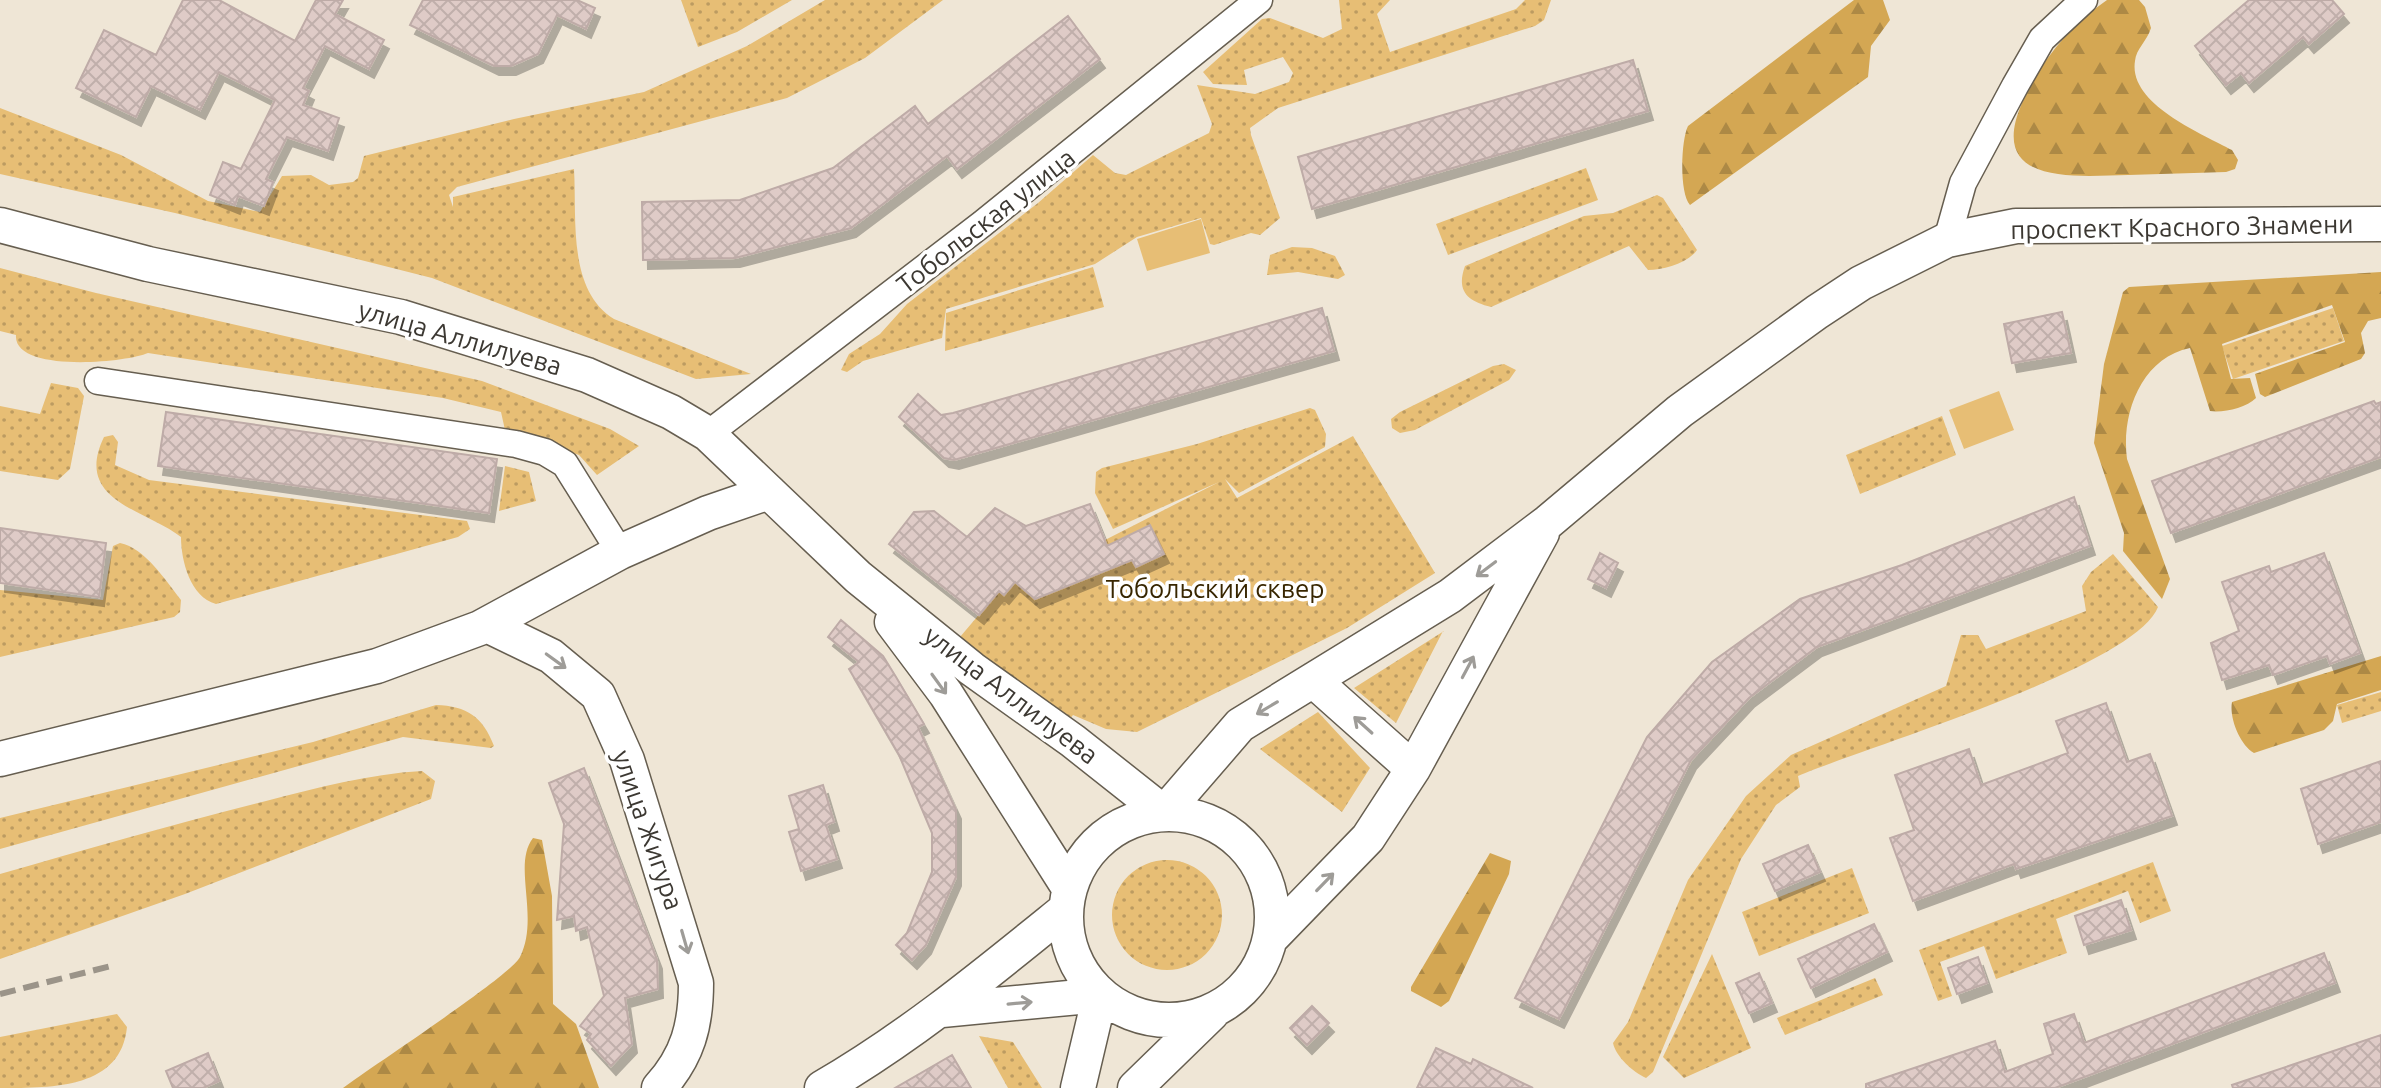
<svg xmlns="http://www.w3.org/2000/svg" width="2381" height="1088" viewBox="0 0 2381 1088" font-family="Ubuntu,sans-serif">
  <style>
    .green { fill: url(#green-dots) }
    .forest { fill: url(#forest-firs) }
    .pitch { fill: #e7be75 }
    .building { fill: url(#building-cross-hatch); stroke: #beaba7; stroke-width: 2; filter: url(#shadow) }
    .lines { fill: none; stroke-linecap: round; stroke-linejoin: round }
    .minor-casing { stroke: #665e50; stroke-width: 29 }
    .major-casing { stroke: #665e50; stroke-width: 37 }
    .minor { stroke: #fff; stroke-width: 26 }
    .major { stroke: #fff; stroke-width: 34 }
    .rail { stroke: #9b9489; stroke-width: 6; stroke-dasharray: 16 8; stroke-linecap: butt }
    .oneway { stroke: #9e9c98 }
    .labels { text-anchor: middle; stroke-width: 7; stroke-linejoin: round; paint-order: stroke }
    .street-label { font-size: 26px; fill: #3c3832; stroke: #fff }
    .park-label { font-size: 26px; fill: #382600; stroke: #fff }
  </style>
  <defs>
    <pattern id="green-dots" width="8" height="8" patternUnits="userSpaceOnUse" patternTransform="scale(2)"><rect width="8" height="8" fill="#e7be75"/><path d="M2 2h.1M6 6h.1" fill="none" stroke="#bc9b61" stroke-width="1.8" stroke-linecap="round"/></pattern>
    <pattern id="forest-firs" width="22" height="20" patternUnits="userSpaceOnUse" patternTransform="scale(2)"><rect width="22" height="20" fill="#d4a753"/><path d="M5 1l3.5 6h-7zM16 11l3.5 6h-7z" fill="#ad8945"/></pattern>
    <pattern id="building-cross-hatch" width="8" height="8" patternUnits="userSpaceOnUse" patternTransform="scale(2)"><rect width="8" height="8" fill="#dfcbc7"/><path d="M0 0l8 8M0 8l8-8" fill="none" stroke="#c0afab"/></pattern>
    <filter id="shadow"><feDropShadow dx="5" dy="9" stdDeviation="0" flood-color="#0004"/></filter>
  </defs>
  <rect width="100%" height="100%" fill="#efe6d6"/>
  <path class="green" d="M681 0H792L737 32 698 47Z
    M825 0H943L865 58 787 98 457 187 449 195 453 207V197L574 169C577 218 567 290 614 319L751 374 696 379 432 278 175 213 0 174V108L121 155 208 201 260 212 282 176 311 175 329 185 353 182 358 178 364 156 514 119 644 92 747 46Z
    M1339 0H1390L1377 14 1390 52 1516 9 1525 0H1551L1544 20 1535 26 1278 108 1250 128 1251 135 1280 218 1260 235 1251 233 1214 245 1210 244 1201 218 1137 237 1095 264 946 309 942 338 863 361 847 372 841 370 849 354 880 334 907 304 1038 203 1093 155 1115 173 1126 175 1209 133 1212 124 1197 85 1255 94 1289 82 1293 73 1283 57 1244 70 1247 85 1213 84 1203 72 1262 19 1270 18 1323 38 1342 29Z
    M1586 168 1598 200 1448 255 1436 224Z
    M1657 195 1663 198 1697 250C1688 263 1663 270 1648 270L1629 246 1491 307C1467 301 1456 291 1465 266L1584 216 1613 213Z
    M1292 247 1312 248 1335 256 1345 275 1338 279 1298 272 1267 275 1270 255Z
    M1093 267 1104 307 945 351 946 313Z
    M0 268 96 293 482 381 610 429 639 446 597 475 579 455 505 430 501 412 443 398 148 353C125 363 13 373 16 335L0 331Z
    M2333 308 2344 341 2233 379 2222 346Z
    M1504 364 1516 370 1509 380 1415 430 1400 433 1392 428 1391 419 1400 412 1493 366Z
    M51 383 78 388 84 396 70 469 58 480 0 471V406L40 414Z
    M1310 408 1315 410 1326 434 1325 447 1239 493 1225 479 1237 498 1353 436 1435 573 1347 628 1137 732 1106 729 1073 715 1070 719C1035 689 993 669 960 637L999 591 1004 595 1015 581 1116 566 1105 540 1219 482 1113 529 1095 493 1096 472 1102 468 1197 444Z
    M1942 416 1956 455 1860 494 1846 455Z
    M113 435 118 442 115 465 149 480 467 521 470 529 458 537 216 604C190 597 181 560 181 537 145 509 73 501 104 437Z
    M505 466 529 472 536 501 499 511Z
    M120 543C145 548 166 581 181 600L180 612 174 617 0 657V590L103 600 113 546Z
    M2113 554 2158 607C2135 667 1866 747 1798 776L1800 787 1776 805 1741 859 1653 1072 1646 1078C1633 1072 1616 1057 1613 1043L1628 1022 1688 880 1746 796 1791 755 1946 686 1961 635H1978L1986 649 2086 611 2082 586 2091 572Z
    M1443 631 1396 723 1354 688 1444 631Z
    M2381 692V711L2342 723 2337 705Z
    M436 705C467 706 483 717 494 746L491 748 403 737 0 849V818L313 742Z
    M1318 712 1370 768 1342 812 1260 749Z
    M422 771 435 781 431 799 185 894 0 959V874C88 849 177 823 266 801 317 788 368 774 422 771Z
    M1112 915a55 55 0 1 1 110 0a55 55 0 1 1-110 0Z
    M2153 862 2171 911 2140 923 2128 891 2056 919 2067 953 1996 979 1984 946 1940 962 1952 996 1938 1001 1919 950Z
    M1852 868 1869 913 1759 956 1742 912Z
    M1712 954 1751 1048 1684 1078 1663 1057Z
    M1875 978 1883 995 1785 1035 1777 1018Z
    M117 1014 127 1027C121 1088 55 1088 0 1088V1037Z
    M979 1036 1013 1042 1042 1088H1008Z"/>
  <path class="forest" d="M1854 0H1883L1890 20 1871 46 1868 77 1690 205C1679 193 1681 140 1688 126Z
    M2107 0H2139L2145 7 2151 28C2147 41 2136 49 2135 61 2128 104 2203 134 2232 150L2238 160 2235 169 2226 172C2194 173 2161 174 2128 175 2075 176 1986 186 2022 103 2040 62 2070 25 2107 0Z
    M2381 272V318L2368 321 2361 333 2365 353 2361 359 2265 397 2260 394 2255 374 2345 342 2332 305 2222 344 2231 379 2250 378 2256 398C2246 408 2223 413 2210 411L2190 348C2141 358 2121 414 2127 459L2170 579 2162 599 2123 551 2124 533 2094 443 2104 364 2123 292 2129 287Z
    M2381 656V690L2337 704 2333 721 2324 730 2254 753C2240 745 2229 718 2232 702Z
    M533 838 542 840 552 896 553 1004 576 1024 599 1088H343C371 1067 512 975 520 957 540 917 512 865 533 838Z
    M1490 853 1511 861 1509 874 1449 1001 1441 1007 1411 991V987Z"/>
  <path class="pitch" d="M1201 219 1210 253 1147 271 1137 239Z
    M1999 391 2014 430 1964 449 1949 410Z"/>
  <path class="building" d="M183 0H219L295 41 316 0H343L335 14 384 40 369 69 325 46 303 88 309 91 303 105 339 118 328 151 287 137 266 179 273 182 264 206 238 196 235 205 210 195 223 162 241 169 275 100 219 72 200 110 151 86 136 117 76 88 104 30 156 55Z
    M423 0H577L595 8 586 29 557 15 538 54 511 66H494L410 25Z
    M2249 0H2332L2344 14 2309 44 2303 37 2249 83 2241 73 2226 85 2195 46Z
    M1068 16 1100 59 957 169 947 156 851 228 735 258 643 260 642 202 740 200 833 168 915 106 928 124Z
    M1633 60 1648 111 1312 209 1298 157Z
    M1322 308 1334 351 954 460 944 458 899 417 918 394 941 415 953 413Z
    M2062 312 2071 353 2012 363 2004 324Z
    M2374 401 2376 404 2381 402V457L2171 533 2152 481Z
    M166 412 497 459 489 513 158 466Z
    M2074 497 2090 546 1817 647 1749 698 1691 760 1559 1019 1515 998 1647 737 1712 662 1800 599 1902 565Z
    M1090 504 1107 546 1150 525 1164 554 1136 567 1132 560 1035 599 1015 582 1004 595 999 591 979 615 889 544 914 512 934 511 967 537 995 508 1026 526Z
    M0 528 106 543 99 597 0 583Z
    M1600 553 1618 563 1606 588 1588 579Z
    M2324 553 2360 653 2330 664 2327 656 2273 675 2269 665 2222 680 2211 643 2239 631 2222 582 2269 566 2271 572Z
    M841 620 883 656 896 677 924 724 918 727 956 810V877L926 945 912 960 896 945 907 933 932 872V833L899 755 849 669 859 662 828 637Z
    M2106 703 2127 762 2150 754 2172 816 2016 869 2014 864 1913 901 1890 838 1914 830 1895 775 1969 749 1981 785 2068 753 2056 721Z
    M2381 761V822L2318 844 2301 789Z
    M584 768 657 960 658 989 625 998 632 1044 611 1066 587 1040 591 1034 580 1026 604 996 587 927 576 931 574 916 557 920 564 824 549 783Z
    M823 785 834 822 826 825 837 859 801 871 789 832 799 829 789 796Z
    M1808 845 1820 872 1775 891 1763 864Z
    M2121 900 2131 930 2084 945 2075 916Z
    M1874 924 1887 952 1811 988 1798 959Z
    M2324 953 2335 983 2055 1088H1866V1084L1995 1041 2005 1072 2053 1054 2044 1024 2074 1014 2084 1043Z
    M1978 957 1987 983 1957 994 1948 968Z
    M1759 973 1772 1003 1749 1013 1736 983Z
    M1312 1006 1329 1023 1307 1045 1290 1028Z
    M2381 1035V1088H2233L2232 1085Z
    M1436 1048 1471 1064 1473 1059 1533 1088H1417Z
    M208 1053 219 1081 203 1088H173L166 1071Z
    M952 1055 971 1088H895Z"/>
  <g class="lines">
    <defs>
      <path id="minor" d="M1947 240 1963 183 2015 86 2042 39 2084 0
        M98 381 516 444 545 452 565 464 620 552
        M708 434 982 224 1259 0"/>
      <path id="major" d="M0 225 148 264 401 317 587 375 671 412 708 434 858 577 972 669 1073 741 1164 813
        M892 622 946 694 1069 888
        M487 625 551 656 598 695 627 760 696 983C696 1025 688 1056 659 1088
        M1313 680 1413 769
        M0 759 377 666 480 628 620 552 708 513 769 492
        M1164 813 1240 725 1450 596 1548 522 1680 411 1817 312 1861 283 1947 240 2016 226 2381 224
        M1066 917a103 103 0 1 1 206 0a103 103 0 1 1-206 0Z
        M1271 938 1368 838 1413 769 1542 533
        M942 1010 1100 995
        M822 1088C910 1037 986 974 1065 910
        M1078 1088 1100 995
        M1135 1088 1212 1013"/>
    </defs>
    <use href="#minor" class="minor-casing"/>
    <use href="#major" class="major-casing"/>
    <use href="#minor" class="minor"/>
    <use href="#major" class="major"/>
    <path class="rail" d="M0 994 115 965"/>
  </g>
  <defs><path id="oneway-shaft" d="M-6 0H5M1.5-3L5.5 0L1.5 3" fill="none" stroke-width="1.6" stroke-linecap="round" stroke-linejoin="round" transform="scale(2)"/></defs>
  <g class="oneway">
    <use href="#oneway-shaft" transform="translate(1486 569) rotate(143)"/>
    <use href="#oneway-shaft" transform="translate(556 661) rotate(36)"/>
    <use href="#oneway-shaft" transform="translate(1468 667) rotate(-62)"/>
    <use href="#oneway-shaft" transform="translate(939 684) rotate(54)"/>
    <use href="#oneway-shaft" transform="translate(1267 708) rotate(149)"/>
    <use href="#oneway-shaft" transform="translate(1363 725) rotate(-138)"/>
    <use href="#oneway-shaft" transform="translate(1325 882) rotate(-46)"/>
    <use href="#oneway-shaft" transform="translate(685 942) rotate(74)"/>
    <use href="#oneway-shaft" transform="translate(1020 1003) rotate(-5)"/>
  </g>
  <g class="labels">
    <g class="street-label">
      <text transform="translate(986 221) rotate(-38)" y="9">Тобольская улица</text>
      <text transform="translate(2182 227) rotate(-1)" y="9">проспект Красного Знамени</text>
      <text transform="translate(460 338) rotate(16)" y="9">улица Аллилуева</text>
      <text transform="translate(1011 695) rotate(37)" y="9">улица Аллилуева</text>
      <text transform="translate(648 830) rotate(71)" y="9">улица Жигура</text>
    </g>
    <g class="park-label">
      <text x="1215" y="598">Тобольский сквер</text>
    </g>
  </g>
</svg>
